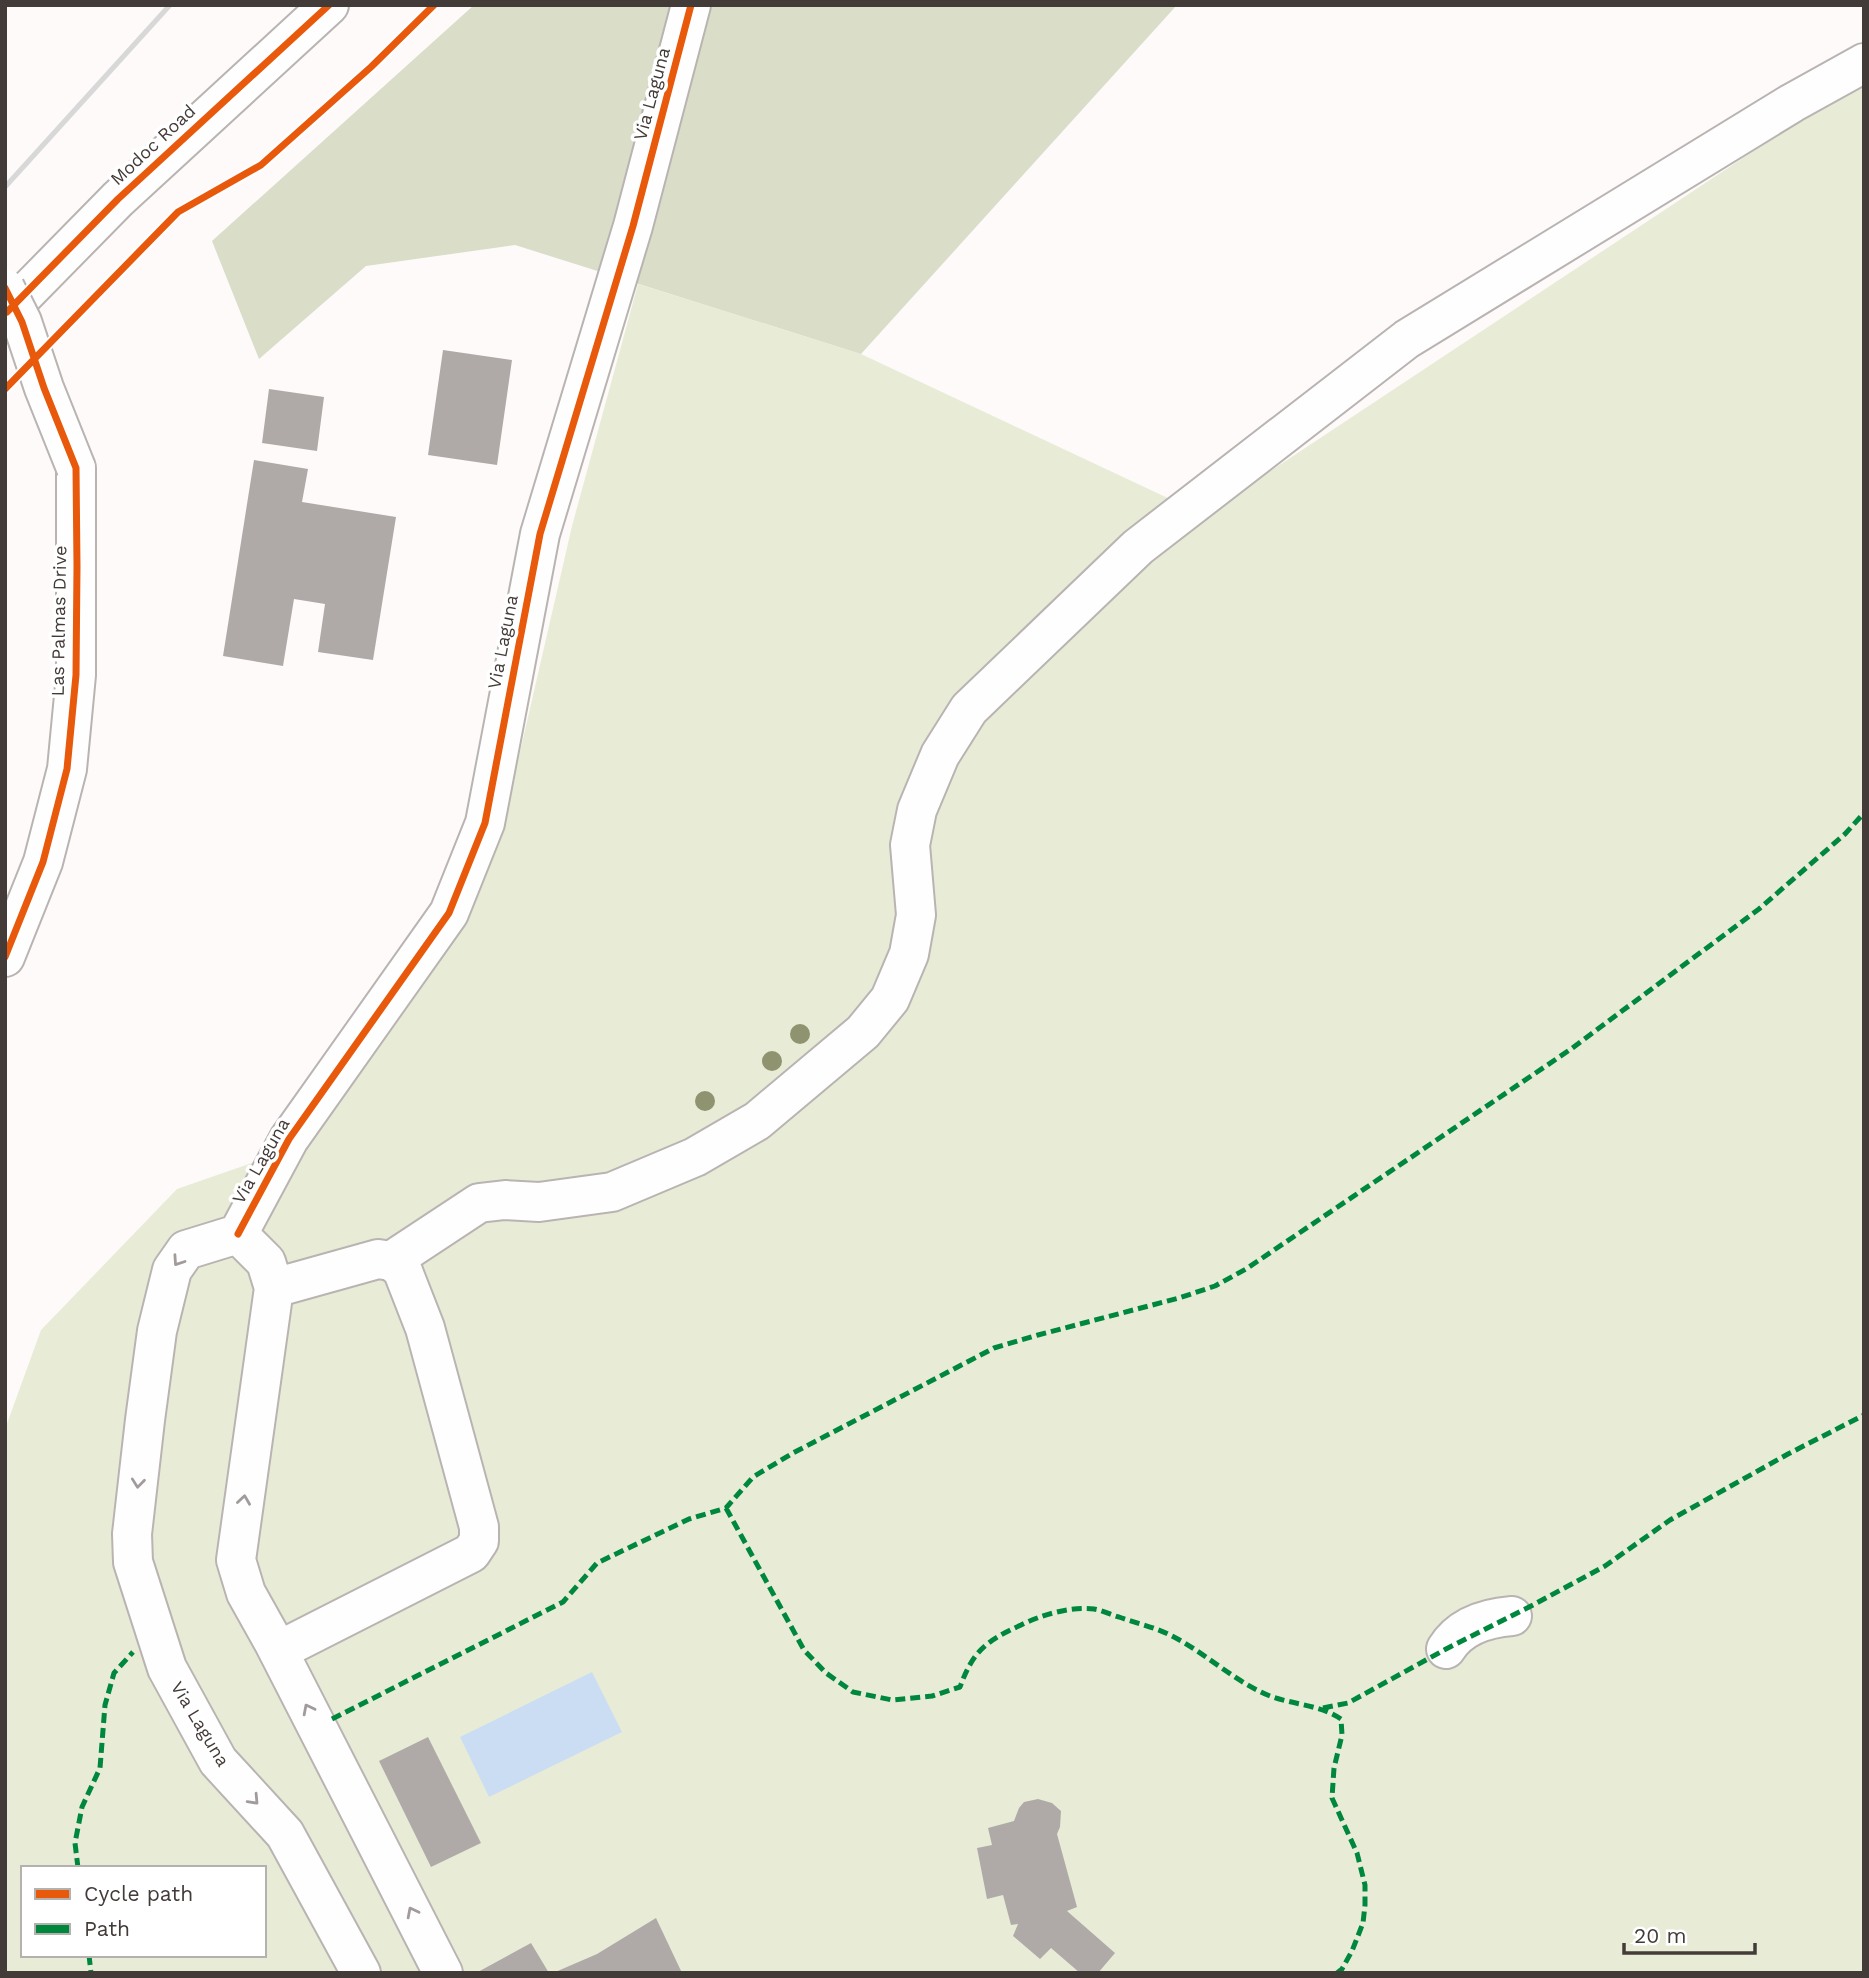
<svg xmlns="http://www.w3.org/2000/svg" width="1869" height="1978" viewBox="0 0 1869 1978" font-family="'Work Sans',sans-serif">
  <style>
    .green { fill: #e8ecd7; fill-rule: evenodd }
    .forest { fill: #daddc8 }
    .water { fill: #cbddf3 }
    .building { fill: #afaaa8 }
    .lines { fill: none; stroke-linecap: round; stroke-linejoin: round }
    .minor-casing { stroke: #b9b4b2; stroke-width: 42 }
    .minor { stroke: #fffefe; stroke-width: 38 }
    .rail { stroke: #d9d8d8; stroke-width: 5 }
    .minor-bridge-casing { stroke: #b9b4b2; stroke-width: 42; stroke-linecap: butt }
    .minor-bridge { stroke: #fffefe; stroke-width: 38 }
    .quiet { stroke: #00873e; stroke-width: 5; stroke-dasharray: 10 5; stroke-linecap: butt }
    .cycleway-casing { stroke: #fff; stroke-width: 11 }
    .cycleway { stroke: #e8590c; stroke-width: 7 }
    .tree { fill: #8f9370 }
    .oneway { stroke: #a19c9b }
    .labels { text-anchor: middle; stroke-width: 7; stroke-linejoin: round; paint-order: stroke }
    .street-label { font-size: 18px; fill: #433b38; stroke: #fff }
  </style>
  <rect width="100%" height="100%" fill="#fdfaf9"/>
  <path class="green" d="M1864 85V1973H5V1429L41 1330 177 1189 309 1143 455 938 505 817 572 526 638 284 861 354 1204 515 1814 111ZM23 1868H264V1955H23Z"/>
  <path class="forest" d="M474 5H1177L861 354 515 245 366 266 259 359 212 241Z"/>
  <path class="water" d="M592 1672 622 1732 489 1797 460 1737Z"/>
  <path class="building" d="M443 350 512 360 497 465 428 455Z
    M269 389 324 397 317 451 262 443Z
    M254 460 308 469 302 502 396 517 373 660 318 652 325 604 294 599 283 666 223 656Z
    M428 1737 481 1843 431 1867 379 1761Z
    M1038 1799 1052 1803 1061 1811 1060 1827 1057 1834 1077 1907 1067 1911 1115 1953 1098 1973H1080L1051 1948 1040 1959 1013 1936 1018 1924 1011 1925 1003 1895 987 1899 977 1848 992 1845 988 1828 1014 1821 1019 1808 1024 1802Z
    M656 1918 682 1973H553L597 1954Z
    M531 1943 549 1973H476Z"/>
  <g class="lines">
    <defs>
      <path id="minor" d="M5 314 118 199 329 5
        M5 957 43 862 67 769 76 675V468
        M238 1234 266 1262 274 1288 236 1560 246 1593 274 1643 443 1973
        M391 1261 479 1203 505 1200 539 1202 612 1192 695 1157 757 1121 863 1032 890 999 909 954 916 915 910 845 917 810 940 755 969 709 1138 547 1407 339 1792 103 1864 63
        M274 1288 378 1259 391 1261 402 1269 425 1328 479 1527V1541L471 1553 278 1651
        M1446 1649C1460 1626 1487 1618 1512 1616
        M361 1973 285 1834 218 1761 167 1668 133 1562 132 1534 145 1420 157 1331 172 1270 186 1250 238 1234 289 1139 449 913 485 823 540 534 633 226 691 5"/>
    </defs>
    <use href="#minor" class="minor-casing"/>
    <use href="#minor" class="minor"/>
    <path class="rail" d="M5 187 170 5"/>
    <defs>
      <path id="minor-bridge" d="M5 288 22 322 44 388 76 468"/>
    </defs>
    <use href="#minor-bridge" class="minor-bridge-casing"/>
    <use href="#minor-bridge" class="minor-bridge"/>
    <path class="quiet" d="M726 1508 804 1650 826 1673 853 1692 892 1700 932 1696 960 1687C973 1651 986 1641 1021 1625 1041 1615 1071 1606 1094 1609 1102 1610 1111 1615 1119 1617 1136 1623 1154 1627 1170 1635 1201 1650 1228 1676 1261 1692 1286 1705 1318 1703 1341 1719L1342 1735 1334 1768 1332 1798 1357 1853 1365 1885V1905L1363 1923 1352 1951 1342 1969 1337 1973
      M1323 1708 1348 1703 1446 1649 1533 1605 1605 1566 1670 1520 1788 1454 1864 1415
      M332 1719 563 1602 597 1563 689 1519 726 1508 753 1477 793 1453 994 1348 1038 1335 1179 1298 1215 1286 1246 1269 1571 1049 1759 909 1845 834 1864 813
      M78 1868 75 1843 82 1807 100 1768 105 1705 114 1673 133 1652
      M89 1955 91 1973"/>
    <defs>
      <path id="cycleway" d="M5 288 22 322 44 388 76 468 77 566 76 675 67 769 43 862 5 957
        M7 312 118 199 329 5
        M5 389 178 212 261 165 371 67 434 5
        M238 1234 289 1139 449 913 485 823 540 534 633 226 691 5"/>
    </defs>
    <use href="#cycleway" class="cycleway-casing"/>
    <use href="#cycleway" class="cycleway"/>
  </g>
  <g class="tree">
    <circle cx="800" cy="1034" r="10"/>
    <circle cx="772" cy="1061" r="10"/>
    <circle cx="705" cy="1101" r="10"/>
  </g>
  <defs><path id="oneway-chevron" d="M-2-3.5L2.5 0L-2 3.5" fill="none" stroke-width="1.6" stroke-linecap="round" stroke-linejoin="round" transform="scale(1.75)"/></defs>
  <g class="oneway">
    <use href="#oneway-chevron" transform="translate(178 1261) rotate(124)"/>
    <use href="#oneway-chevron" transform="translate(138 1483) rotate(96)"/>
    <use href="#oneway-chevron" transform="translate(244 1500) rotate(-82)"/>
    <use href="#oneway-chevron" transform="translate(308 1709) rotate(-117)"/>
    <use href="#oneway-chevron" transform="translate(254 1800) rotate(47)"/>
    <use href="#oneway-chevron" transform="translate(412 1912) rotate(-117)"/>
  </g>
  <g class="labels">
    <g class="street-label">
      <text transform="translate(652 94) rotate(-75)" y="6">Via Laguna</text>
      <text transform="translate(153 145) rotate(-43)" y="6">Modoc Road</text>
      <text transform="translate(59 621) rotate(-89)" y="6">Las Palmas Drive</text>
      <text transform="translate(503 642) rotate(-79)" y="6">Via Laguna</text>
      <text transform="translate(261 1161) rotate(-60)" y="6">Via Laguna</text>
      <text transform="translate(200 1724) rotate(59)" y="6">Via Laguna</text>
    </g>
  </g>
  <rect width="1869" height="1978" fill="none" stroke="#433b38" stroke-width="14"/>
  <rect x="21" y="1866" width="245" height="91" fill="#ffffff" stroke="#b4b1af" stroke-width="2"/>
  <rect x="35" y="1889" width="35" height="10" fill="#e8590c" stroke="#b4b1af" stroke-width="2"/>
  <text x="84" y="1901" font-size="21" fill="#433b38">Cycle path</text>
  <rect x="35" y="1924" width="35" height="10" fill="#00873e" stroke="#b4b1af" stroke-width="2"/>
  <text x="84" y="1936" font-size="21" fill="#433b38">Path</text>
  <path d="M1624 1943v10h131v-10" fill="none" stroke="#433b38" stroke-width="3.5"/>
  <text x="1634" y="1943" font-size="21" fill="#433b38" stroke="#ffffff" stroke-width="5" paint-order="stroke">20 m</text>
</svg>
